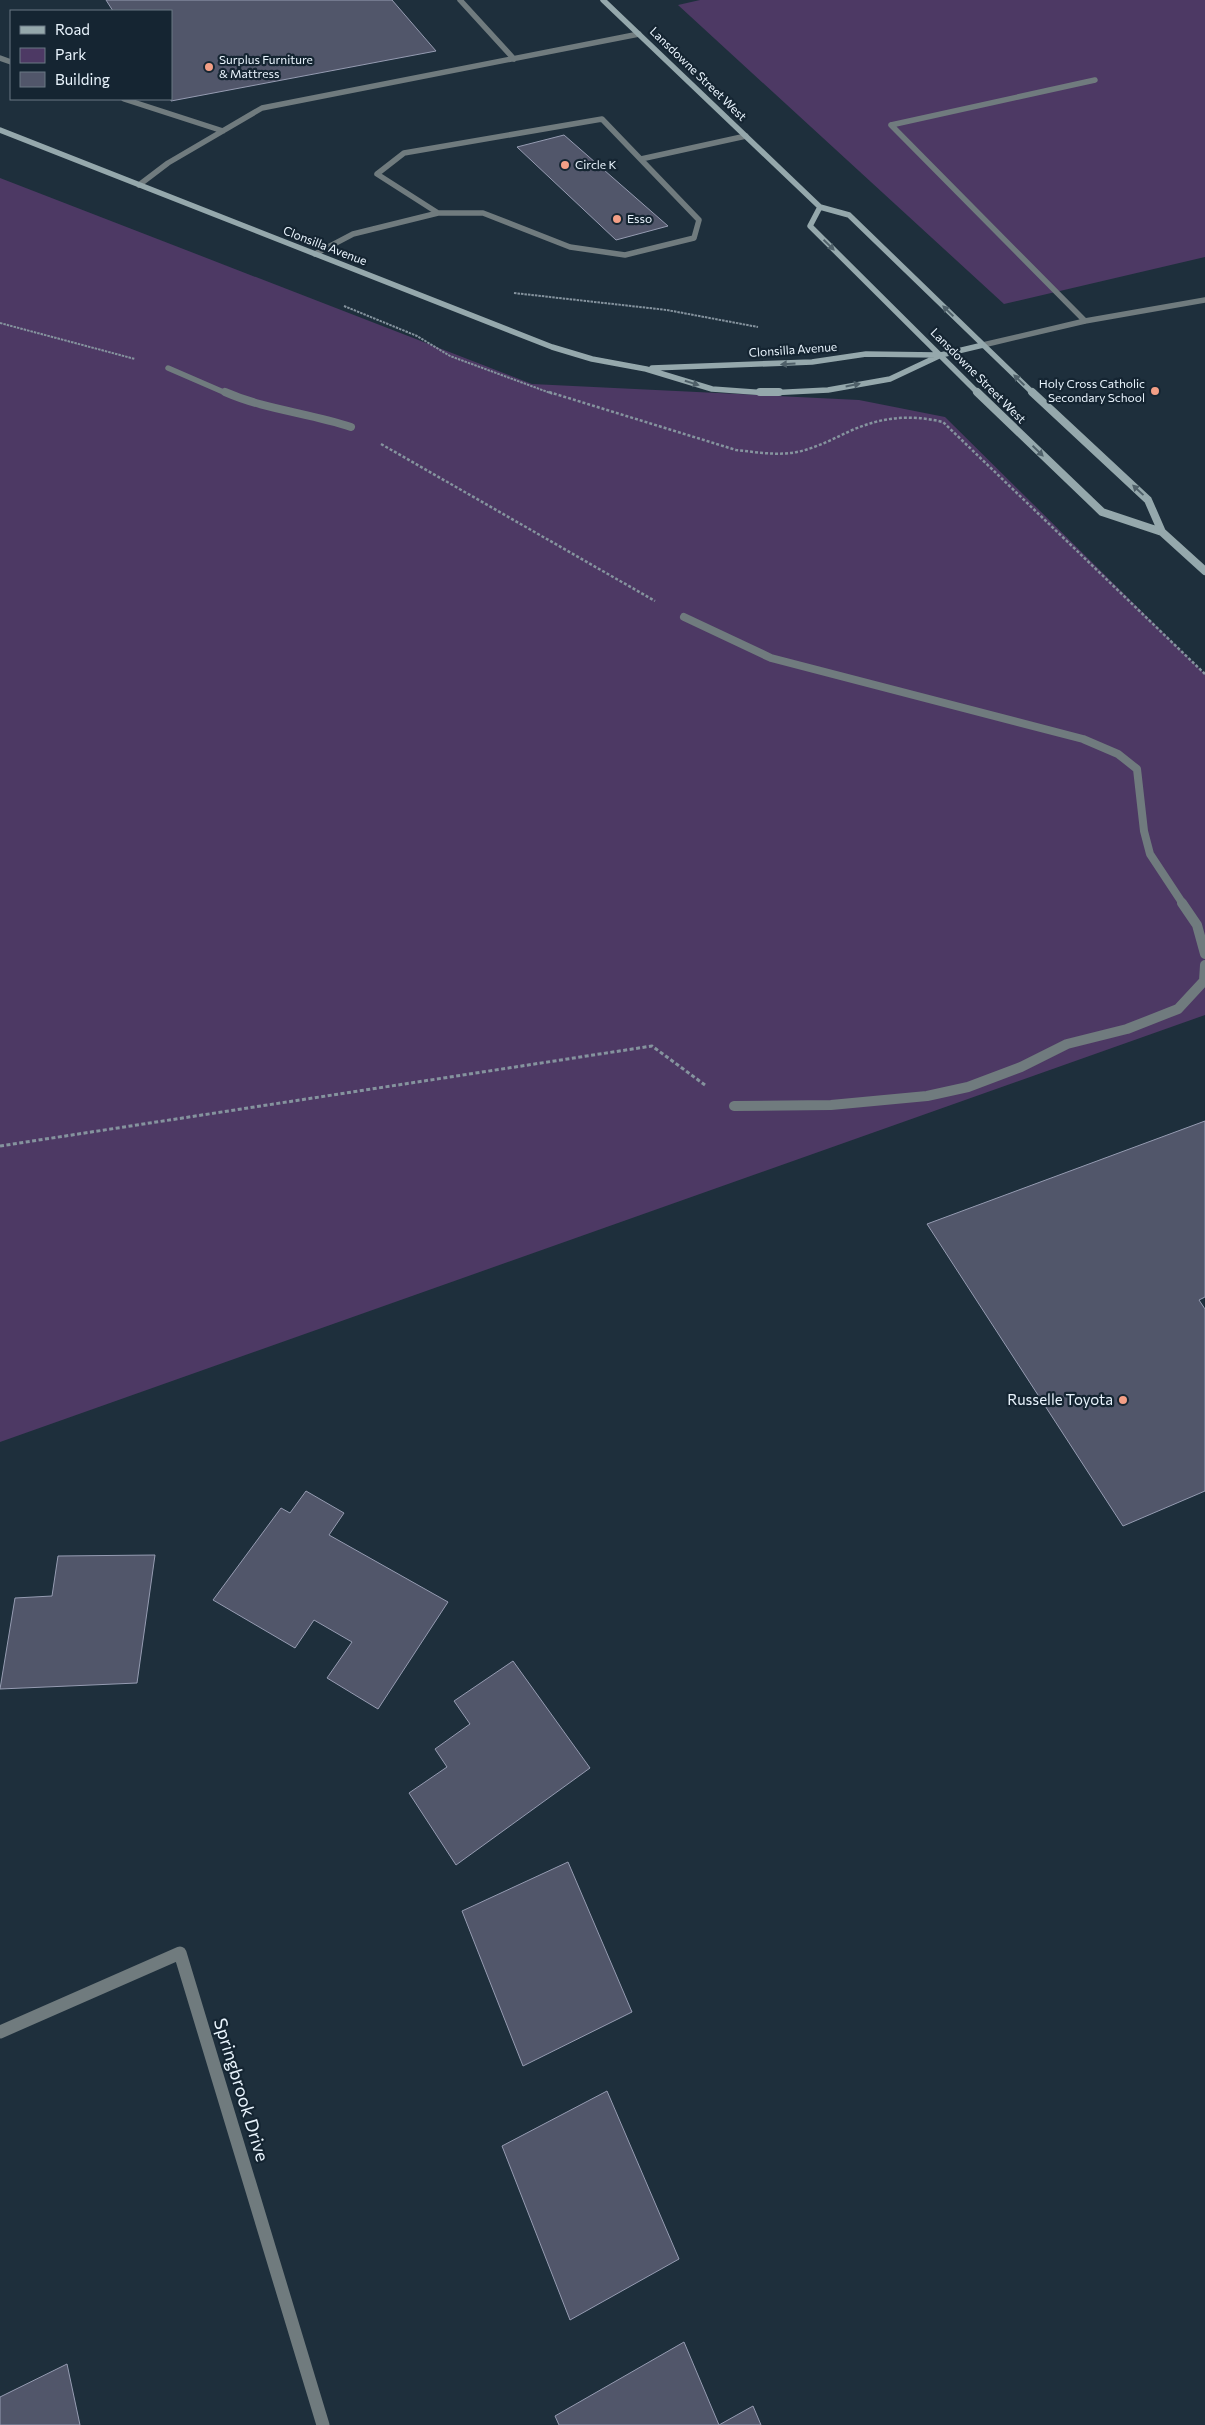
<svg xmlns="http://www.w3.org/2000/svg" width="1205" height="2425" viewBox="0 0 1205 2425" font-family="Commissioner,sans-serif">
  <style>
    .green { fill: #4d3964 }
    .building { fill: #51566a; stroke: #969cb2 }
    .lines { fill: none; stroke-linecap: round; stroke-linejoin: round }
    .path-far2 { stroke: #85939e; stroke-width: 2; stroke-dasharray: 2.5 1; stroke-linecap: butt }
    .path-far1 { stroke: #85939e; stroke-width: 2.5; stroke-dasharray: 3 2; stroke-linecap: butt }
    .path { stroke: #85939e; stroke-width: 3; stroke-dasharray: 4 2.5; stroke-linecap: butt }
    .service-far2 { stroke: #707b7e; stroke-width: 5.5 }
    .service-far1 { stroke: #707b7e; stroke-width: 8 }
    .service { stroke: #707b7e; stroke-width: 10 }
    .minor { stroke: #707b7e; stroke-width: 13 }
    .secondary-far1 { stroke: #95a8ac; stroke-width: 5.5 }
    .secondary { stroke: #95a8ac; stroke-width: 8 }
    .oneway { fill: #4f6069 }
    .poi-dot { fill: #f39f86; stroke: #152532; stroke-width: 2 }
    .labels { text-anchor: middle; stroke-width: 4.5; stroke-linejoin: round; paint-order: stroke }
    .far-poi-label { font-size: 12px; fill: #e9f4fd; stroke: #152532; text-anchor: start }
    .far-street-label { font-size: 12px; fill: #e9f4fd; stroke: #152532 }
    .poi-label { font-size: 15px; fill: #e9f4fd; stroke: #152532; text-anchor: end }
    .near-street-label { font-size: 18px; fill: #e9f4fd; stroke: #152532 }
  </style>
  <rect width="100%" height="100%" fill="#1e2f3c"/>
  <path class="green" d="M700 0H1205V257L1004 304 678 5Z
    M0 178 532 384 859 400 945 417 1205 674V1015L0 1442Z"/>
  <path class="building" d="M106 0H392L436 51 171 101V11H113Z
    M564 135 668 226 616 240 517 147Z
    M1205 1121V1297L1199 1300 1205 1309V1491L1123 1526 927 1224Z
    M306 1491 344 1513 329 1535 448 1602 378 1709 327 1678 352 1642 314 1620 295 1648 213 1600 281 1508 290 1513Z
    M155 1555 137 1683 0 1689 15 1598 52 1596 58 1556Z
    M513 1661 590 1768 456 1865 409 1793 447 1767 435 1749 470 1724 454 1701Z
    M568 1862 632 2012 523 2066 462 1911Z
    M607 2091 679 2259 570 2320 502 2146Z
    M684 2342 719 2425 753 2406 761 2425H559L555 2416Z
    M67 2364 80 2425H0V2397Z"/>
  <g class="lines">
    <path class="path-far2" d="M514 293 667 310 758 327
      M344 306 417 336 450 356 553 394
      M0 323 135 359"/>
    <path class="path-far1" d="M549 392 736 450C756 452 777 456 797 452 816 448 833 439 850 431 882 417 909 414 943 422L1205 674
      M381 444 655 601"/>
    <path class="path" d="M0 1146 652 1046 705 1085"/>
    <path class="service-far2" d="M460 0 514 59
      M0 58 11 62
      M124 99 223 131
      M602 119 699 220 694 238 625 255 570 247 483 213H438L377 174 404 153Z
      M891 125 1085 321
      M891 125 1095 80
      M641 159 746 136
      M139 185 168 163 262 108 639 34
      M315 254 353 234 438 213
      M983 345 1085 321 1205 300
      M168 368 228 394"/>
    <path class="service-far1" d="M225 392C266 410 310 413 351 427
      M684 617 771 658 1083 739 1118 754 1137 769 1144 831 1150 854 1183 904"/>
    <path class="service" d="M1182 903 1197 925 1205 954
      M734 1106 831 1105 927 1096 968 1087 1021 1067 1067 1044 1127 1029 1178 1009 1204 981 1205 965"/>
    <path class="minor" d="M0 2032 180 1953 323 2425"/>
    <path class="secondary-far1" d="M603 0 820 207 849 215 1034 394
      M0 130 552 347 592 359 646 369 712 389 768 393 828 390 890 379 941 355 983 345
      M820 207 810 226 979 394
      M652 368 812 362 866 354 937 355"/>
    <path class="secondary" d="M760 392H779
      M977 392 1102 512 1162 532 1205 571
      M1032 392 1148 500 1162 532"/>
  </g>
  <defs><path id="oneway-solid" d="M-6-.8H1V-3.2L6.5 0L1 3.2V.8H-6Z" transform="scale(1.25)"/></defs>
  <g class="oneway">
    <use href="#oneway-solid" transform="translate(829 245) rotate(44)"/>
    <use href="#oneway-solid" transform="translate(948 311) rotate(-136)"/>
    <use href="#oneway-solid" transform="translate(788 364) rotate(177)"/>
    <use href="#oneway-solid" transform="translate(1019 380) rotate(-136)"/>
    <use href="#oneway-solid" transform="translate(692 383) rotate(17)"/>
    <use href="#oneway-solid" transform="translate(853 385) rotate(-11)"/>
    <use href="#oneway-solid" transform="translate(1038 451) rotate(44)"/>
    <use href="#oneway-solid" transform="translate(1138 490) rotate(-137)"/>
  </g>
  <g class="poi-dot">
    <circle cx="209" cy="67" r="5"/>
    <circle cx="565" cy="165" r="5"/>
    <circle cx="617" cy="219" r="5"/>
    <circle cx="1155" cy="391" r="5"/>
    <circle cx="1123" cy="1400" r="5"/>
  </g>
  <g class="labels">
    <g class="far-poi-label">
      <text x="219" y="64">Surplus Furniture<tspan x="219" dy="14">&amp; Mattress</tspan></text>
      <text x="575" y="169">Circle K</text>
      <text x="627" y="223">Esso</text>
      <text x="1145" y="388" text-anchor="end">Holy Cross Catholic<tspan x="1145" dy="14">Secondary School</tspan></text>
    </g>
    <g class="far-street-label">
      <text transform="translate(698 74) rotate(44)" y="4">Lansdowne Street West</text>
      <text transform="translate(325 246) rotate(21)" y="4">Clonsilla Avenue</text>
      <text transform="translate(793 350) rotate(-4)" y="4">Clonsilla Avenue</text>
      <text transform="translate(978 376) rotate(45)" y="4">Lansdowne Street West</text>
    </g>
    <g class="poi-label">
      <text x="1113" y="1405">Russelle Toyota</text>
    </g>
    <g class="near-street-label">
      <text transform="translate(241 2090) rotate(73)" y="6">Springbrook Drive</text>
    </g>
  </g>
  <rect x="10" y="10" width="162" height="90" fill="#152532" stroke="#6a7883"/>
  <rect x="20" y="26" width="25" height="8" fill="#95a8ac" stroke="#6a7883"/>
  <text x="55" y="35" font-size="15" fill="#e9f4fd">Road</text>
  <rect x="20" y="48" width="25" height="15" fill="#4d3964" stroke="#6a7883"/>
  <text x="55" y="60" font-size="15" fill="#e9f4fd">Park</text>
  <rect x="20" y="72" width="25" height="15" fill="#51566a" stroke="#6a7883"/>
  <text x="55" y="85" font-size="15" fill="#e9f4fd">Building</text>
</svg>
